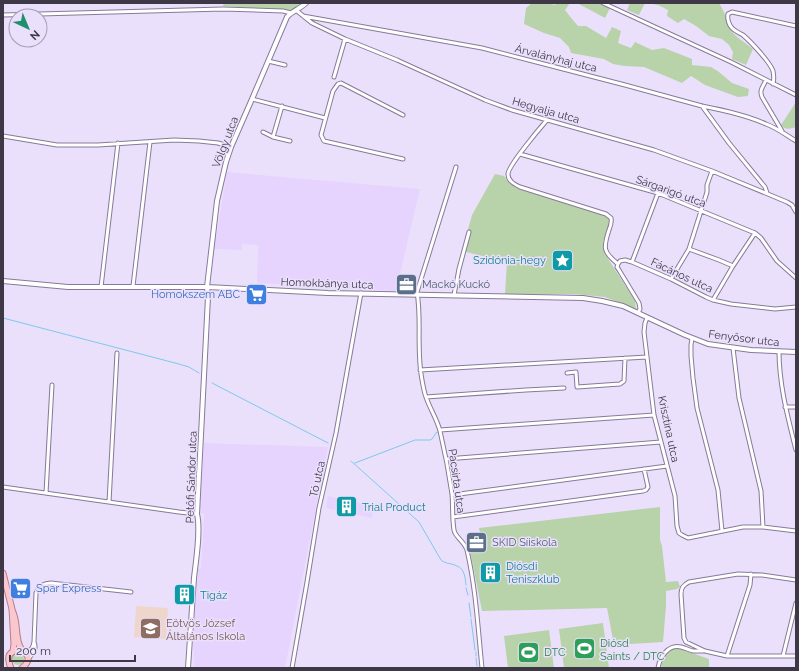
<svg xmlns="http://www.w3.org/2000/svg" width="799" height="671" viewBox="0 0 799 671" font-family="Raleway,sans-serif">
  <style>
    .built { fill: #e6d4fe }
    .education { fill: #eed6cc }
    .green { fill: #b8d2a9 }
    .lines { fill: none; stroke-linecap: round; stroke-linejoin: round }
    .stream { stroke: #7dc9e9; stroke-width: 1 }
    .minor-casing { stroke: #877a99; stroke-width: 5 }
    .tertiary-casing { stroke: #877a99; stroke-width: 6 }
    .primary-casing { stroke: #b87d89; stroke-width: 7 }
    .minor { stroke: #fff; stroke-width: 3 }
    .tertiary { stroke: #fff; stroke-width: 4 }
    .primary { stroke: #fbc7ce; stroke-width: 5 }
    .labels { text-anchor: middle; stroke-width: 3; stroke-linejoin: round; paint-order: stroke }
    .street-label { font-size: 11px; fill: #3e3846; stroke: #ebe0fc }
    .culture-label { font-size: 11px; fill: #0d838f; stroke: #ebe0fc; text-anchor: start }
    .service-label { font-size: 11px; fill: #4e5e75; stroke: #ebe0fc; text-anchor: start }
    .shop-label { font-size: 11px; fill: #366cbe; stroke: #ebe0fc; text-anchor: end }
    .education-label { font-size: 11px; fill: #785e54; stroke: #ebe0fc; text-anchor: start }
    .leisure-label { font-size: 11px; fill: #27864d; stroke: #ebe0fc; text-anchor: start }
  </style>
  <rect width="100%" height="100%" fill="#ebe0fc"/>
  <path class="built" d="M227 172 420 189 396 291 257 283 258 245 242 244V250L214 249Z
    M204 443 328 447 285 668H194L193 638 198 569 201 568 204 514 200 513Z
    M328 496 374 506 372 518 326 508Z"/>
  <path class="education" d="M136 606 168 608 166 639 134 637Z"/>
  <path class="green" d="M224 3H302L296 7 290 10 223 6Z
    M532 3H547L555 5 556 3H570L565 10 572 19 578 26H586L606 38 612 27 621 31 618 43 631 48 635 42 652 50 664 48 692 59V65L711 67 719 72 732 83 749 89 748 96 738 97 705 85 691 76 682 83 644 67 625 66 613 64 604 59 571 53 569 47 560 38 544 33 524 24 526 8Z
    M577 3H598L610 8 605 18Z
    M630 3H645L639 15 627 10Z
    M647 3H719C721 7 724 11 725 15 727 19 726 23 729 27 734 37 745 42 753 49L746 65 732 59 733 52 729 45 722 39 709 36 696 26 684 19 678 23 667 16 668 10 658 5Z
    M796 102V127C790 129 785 130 781 125Z
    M495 174 504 176 509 183 519 189 606 214 609 218V223L603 242 605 254 635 301 636 309 605 297 575 294H505L507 262 462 251 472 215Z
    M660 507V540L662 546 666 582 678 581 680 587 677 589 666 591V606L663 642 614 645 607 608 482 611 467 535 480 533 479 528Z
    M603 623 609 668H564L559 629Z
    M549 630 554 668H508L504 636Z
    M672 649H680L709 659V668H661C662 660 666 655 672 649Z
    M12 659a6 6 0 1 1 12 0a6 6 0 1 1-12 0Z"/>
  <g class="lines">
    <path class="stream" d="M3 318 179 364 189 367 199 373
      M212 383 328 443
      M351 461 419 522 441 560C446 564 451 563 457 566 465 569 465 578 466 585
      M355 463 415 440H430L432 439 436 433 438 432
      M466 588 468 595
      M469 603 471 617
      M471 619 475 650
      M476 652V656
      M476 658 477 666"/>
    <defs>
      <path id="minor" d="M603 3 731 62 796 95
        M297 11 312 23 345 39 397 60 485 100 512 110 654 150 712 171 787 202 792 205 796 212
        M3 15 223 9 283 11 291 13
        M303 16 482 48 544 64 625 85 702 106C723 110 746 115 766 124 777 128 786 135 796 141
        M268 61 285 65
        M334 77 345 39
        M766 80C763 87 759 90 762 97L782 131
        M773 84C774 80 774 76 773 71 770 62 751 42 743 35 739 33 735 31 732 28 729 25 727 19 728 14L732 12 796 26
        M252 99 325 118
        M702 106 729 143 765 187 767 193
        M547 120C540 128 508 166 508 174 508 181 514 184 520 187L606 214 611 218C612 222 611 225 609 230 603 248 603 252 618 264
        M263 132 273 137 290 141
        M3 136 57 145H98L174 140 199 141 218 143 231 147
        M273 137 282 106
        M520 154 658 193 755 233 761 238 777 261 796 278
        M403 159 324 141 321 135 333 91 338 84 341 83 403 115
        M456 167 417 292C422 320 416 350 422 380 423 385 424 392 426 397 430 409 437 419 440 431 445 452 449 473 452 494 453 506 452 518 454 530 455 537 464 541 467 550 476 589 478 629 482 668
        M689 249 719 260 733 266
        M632 262 658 193
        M671 279 689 249 707 192V185L712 171
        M133 286 150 142
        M101 287 118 143
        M454 295 459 269 469 232
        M713 300 733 266 755 233
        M638 313 640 309 639 303 619 270 617 267 618 264 620 261 625 260 632 262 671 279 706 297 713 300 731 304 775 309 796 307
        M647 318 645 323 644 332 654 415 675 496 677 526 679 533 682 535 688 538 743 527H763L796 531
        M692 338 691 345V356L693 378 697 408 718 490 722 531
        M733 348 739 398 761 491 763 527
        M779 351C779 385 788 418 796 450
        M420 370 647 357
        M567 373 576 372 577 387 620 384 624 381 625 358
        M426 397 526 390 564 388
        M785 407H796
        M440 430 654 415
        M446 459 661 442
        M3 487 179 512 197 514
        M46 493 52 385
        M452 495 667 466
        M109 502 117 353
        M453 517 643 491 646 490 648 487 644 469
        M796 580 762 575 738 574 689 582C683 585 681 588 681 594L684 638 686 642 705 651 727 656H796
        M25 652C31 651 33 648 34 642L36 593C39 586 43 583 51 583L131 592
        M727 656 750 585 751 574
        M783 656 796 603
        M29 658C33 653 37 649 34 642
        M292 668 307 582 319 508 336 433 361 293
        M658 668C660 657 668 644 681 647 685 648 689 650 693 651 696 651 700 651 703 651"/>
      <path id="tertiary" d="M3 281 68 287H207L328 293 583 298 602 301 623 306 685 335 708 344 751 350 796 352
        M188 668C190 638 192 608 194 578 196 560 201 530 197 514L208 297 207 287 217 201 226 162 231 147 252 99 287 17C292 11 300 9 306 3"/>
      <path id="primary" d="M3 573 12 609 14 644 13 651
        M12 610C18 621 15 633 19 644 20 650 26 652 28 657 29 662 26 665 22 668
        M11 668C10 666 9 663 9 661 7 652 16 649 23 651"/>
    </defs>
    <use href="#minor" class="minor-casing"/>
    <use href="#tertiary" class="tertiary-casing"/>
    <use href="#primary" class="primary-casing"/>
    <use href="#minor" class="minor"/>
    <use href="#tertiary" class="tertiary"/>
    <use href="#primary" class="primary"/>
  </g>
  <defs>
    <symbol id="sight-square" viewBox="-11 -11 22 22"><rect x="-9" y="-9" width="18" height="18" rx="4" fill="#0f9aa8" stroke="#ebe0fc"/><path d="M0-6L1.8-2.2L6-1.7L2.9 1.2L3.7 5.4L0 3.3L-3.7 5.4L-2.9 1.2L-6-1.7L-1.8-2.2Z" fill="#fff"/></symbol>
    <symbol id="office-square" viewBox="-11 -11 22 22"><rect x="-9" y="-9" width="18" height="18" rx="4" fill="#5c6f8a" stroke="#ebe0fc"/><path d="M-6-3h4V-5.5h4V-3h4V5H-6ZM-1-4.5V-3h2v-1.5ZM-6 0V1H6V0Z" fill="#fff"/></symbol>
    <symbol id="supermarket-square" viewBox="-11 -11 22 22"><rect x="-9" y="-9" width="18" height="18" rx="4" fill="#3f7fe0" stroke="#ebe0fc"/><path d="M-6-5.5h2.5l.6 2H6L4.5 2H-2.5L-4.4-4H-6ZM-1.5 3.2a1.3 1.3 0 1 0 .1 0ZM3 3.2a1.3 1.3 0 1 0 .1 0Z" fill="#fff"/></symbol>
    <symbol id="building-square" viewBox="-11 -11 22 22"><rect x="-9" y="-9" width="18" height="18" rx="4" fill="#0f9aa8" stroke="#ebe0fc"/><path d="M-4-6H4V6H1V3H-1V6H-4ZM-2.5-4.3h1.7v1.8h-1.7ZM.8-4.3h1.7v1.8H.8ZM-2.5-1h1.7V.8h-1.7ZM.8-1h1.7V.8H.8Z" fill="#fff"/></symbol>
    <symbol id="school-square" viewBox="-11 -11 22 22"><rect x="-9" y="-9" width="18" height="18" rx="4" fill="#8d6e63" stroke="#ebe0fc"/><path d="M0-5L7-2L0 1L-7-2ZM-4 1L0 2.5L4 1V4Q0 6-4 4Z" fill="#fff"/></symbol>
    <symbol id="stadium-square" viewBox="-11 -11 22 22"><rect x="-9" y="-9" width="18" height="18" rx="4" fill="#2e9e5b" stroke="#ebe0fc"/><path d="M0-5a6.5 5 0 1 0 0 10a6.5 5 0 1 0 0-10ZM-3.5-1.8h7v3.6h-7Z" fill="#fff"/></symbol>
  </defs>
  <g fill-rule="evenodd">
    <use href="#sight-square" x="550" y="248" width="25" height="25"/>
    <use href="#office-square" x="394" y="272" width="25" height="25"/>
    <use href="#supermarket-square" x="244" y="282" width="25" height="25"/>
    <use href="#building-square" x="334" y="494" width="25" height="25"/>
    <use href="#office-square" x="464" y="530" width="25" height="25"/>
    <use href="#building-square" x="478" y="560" width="25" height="25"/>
    <use href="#supermarket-square" x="8" y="576" width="25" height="25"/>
    <use href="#building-square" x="172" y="582" width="25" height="25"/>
    <use href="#school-square" x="138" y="616" width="25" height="25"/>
    <use href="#stadium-square" x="572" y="636" width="25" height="25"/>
    <use href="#stadium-square" x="516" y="640" width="25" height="25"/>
  </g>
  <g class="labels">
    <g class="street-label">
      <text transform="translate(556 58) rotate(14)" y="4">Árvalányhaj utca</text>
      <text transform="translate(546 110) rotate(16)" y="4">Hegyalja utca</text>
      <text transform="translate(225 142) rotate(-69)" y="4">Völgy utca</text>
      <text transform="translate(671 191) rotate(20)" y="4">Sárgarigó utca</text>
      <text transform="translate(682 275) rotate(25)" y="4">Fácános utca</text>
      <text transform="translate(327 283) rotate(2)" y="4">Homokbánya utca</text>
      <text transform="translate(744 338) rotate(7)" y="4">Fenyősor utca</text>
      <text transform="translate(669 429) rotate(78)" y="4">Krisztina utca</text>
      <text transform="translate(191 477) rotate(-88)" y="4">Petőfi Sándor utca</text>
      <text transform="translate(317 479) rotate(-77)" y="4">Tó utca</text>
      <text transform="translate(457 481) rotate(82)" y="4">Pacsirta utca</text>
    </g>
    <g class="culture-label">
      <text x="546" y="264" text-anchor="end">Szidónia-hegy</text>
      <text x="362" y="511">Trial Product</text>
      <text x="506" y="570">Diósdi<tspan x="506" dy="13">Teniszklub</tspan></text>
      <text x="200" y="599">Tigáz</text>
    </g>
    <g class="service-label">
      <text x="422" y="288">Mackó Kuckó</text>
      <text x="492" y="546">SKID Síiskola</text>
    </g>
    <g class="shop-label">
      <text x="240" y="298">Homokszem ABC</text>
      <text x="36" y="592" text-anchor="start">Spar Express</text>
    </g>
    <g class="education-label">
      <text x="166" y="627">Eötvös József<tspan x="166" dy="13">Általános Iskola</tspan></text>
    </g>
    <g class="leisure-label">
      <text x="600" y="647">Diósd<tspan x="600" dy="13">Saints / DTC</tspan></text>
      <text x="544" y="656">DTC</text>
    </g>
  </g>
  <rect width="799" height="671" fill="none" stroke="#3e3846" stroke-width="8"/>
  <g transform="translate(28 28) rotate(136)"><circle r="19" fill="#ebe0fc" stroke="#a69db3"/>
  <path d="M0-3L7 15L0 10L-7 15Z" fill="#1f8f6f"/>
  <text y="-6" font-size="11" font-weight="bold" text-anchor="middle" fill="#3e3846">N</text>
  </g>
  <path d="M10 655v6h125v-6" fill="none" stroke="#3e3846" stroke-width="2"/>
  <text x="16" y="655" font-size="12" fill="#3e3846" stroke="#ebe0fc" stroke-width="3" paint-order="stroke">200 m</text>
</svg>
